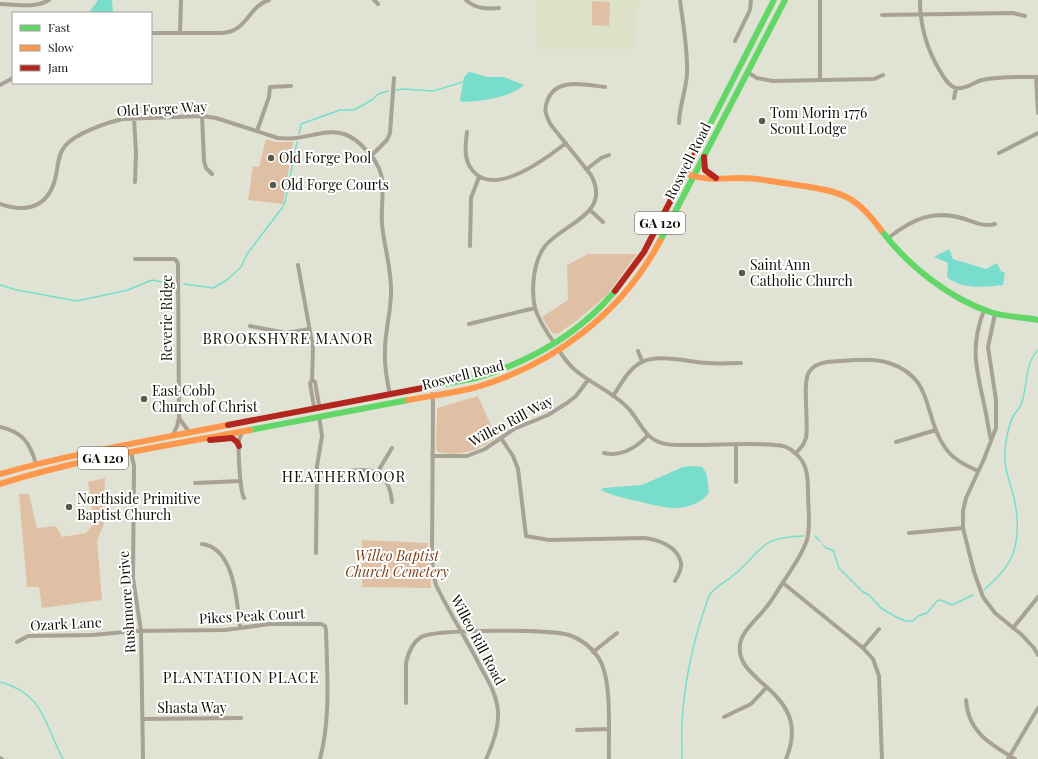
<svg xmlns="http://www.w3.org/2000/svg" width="1038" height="759" viewBox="0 0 1038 759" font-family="'Playfair Display',serif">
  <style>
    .built { fill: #dce2c7 }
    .green { fill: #e0c0a5 }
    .water { fill: #78ddcd }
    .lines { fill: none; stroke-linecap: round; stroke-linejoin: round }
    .stream { stroke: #78ddcd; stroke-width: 1.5 }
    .street { stroke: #a7a294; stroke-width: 4 }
    .fast { stroke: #63d668; stroke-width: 6 }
    .slow { stroke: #ff974d; stroke-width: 6 }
    .jam { stroke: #b3261e; stroke-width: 6 }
    .poi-dot { fill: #585a4e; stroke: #fff; stroke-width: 1.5 }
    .labels { text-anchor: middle; stroke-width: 4; stroke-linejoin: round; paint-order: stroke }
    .shield { fill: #fff; stroke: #575851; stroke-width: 1 }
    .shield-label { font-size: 13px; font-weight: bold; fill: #0f1107 }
    .street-label { font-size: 14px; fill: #0f1107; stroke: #fff }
    .poi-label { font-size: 14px; fill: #0f1107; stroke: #fff; text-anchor: start }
    .park-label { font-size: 14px; font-style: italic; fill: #79411a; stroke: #fff }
    .neighbourhood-label { font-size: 15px; letter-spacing: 1px; fill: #0f1107; stroke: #fff }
  </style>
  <rect width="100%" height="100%" fill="#e0e3d3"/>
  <path class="built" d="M536 0H639L635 48 537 49Z"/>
  <path class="green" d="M592 1 610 2 609 26 592 25Z
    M266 139 276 142H293L283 204 248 200 253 166 259 167Z
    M588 254H637L607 295 575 322 557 334 552 333 542 317 568 300 567 265Z
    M478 396 496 437C479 451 459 457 437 452L436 448 437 408Z
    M105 478 104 524 97 540 102 600 42 608 39 587H27L19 494H29L37 528 56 526 62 537 86 533 94 523 88 482Z
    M362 540 428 543 431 588 362 587Z"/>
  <path class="water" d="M98 0H112L113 13H89Z
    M469 72 474 73 487 77H504L524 85C510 98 480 101 462 102L460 100 464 77Z
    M949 249 953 259 986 269 997 263 1001 271 1005 273 1003 285C985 287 962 290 947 277L948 263 934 257Z
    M692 466 702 467C709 475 707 482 709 492 705 499 699 502 692 505 673 512 656 505 637 501 624 498 613 496 601 490L603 488 642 485 683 467Z"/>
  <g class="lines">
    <path class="stream" d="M396 90 403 89 433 91 463 82
      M299 134 301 124 340 110H354L372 100 378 94 388 91
      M184 284 213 288 227 280 241 267 247 254 282 208 285 202 297 142
      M0 285 17 290 77 301 128 290 152 280 173 284
      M815 536 820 541
      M823 545 826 548 833 550 839 568 863 592 869 595 881 608 896 617 906 621H913L918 616 927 613 937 601 941 600 952 605 973 595
      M984 590C991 583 999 577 1005 568 1020 549 1019 520 1014 498 1010 482 1004 469 1005 453 1005 443 1009 423 1014 415 1017 410 1021 407 1022 402 1028 384 1024 365 1038 350
      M0 682C45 694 44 724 63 759
      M682 759C682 743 681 726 683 710 686 672 696 632 709 596 715 586 726 582 735 574 764 549 759 537 804 536"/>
    <path class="street" d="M374 0 378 4
      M466 0C476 9 487 9 499 8
      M820 0V80
      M920 0C920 26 926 48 940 71 944 77 948 86 956 88 965 90 974 82 982 80 1000 76 1020 77 1038 77
      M0 4C16 4 34 9 49 0
      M882 15 1013 13 1025 16
      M151 33H221C248 32 248 6 269 0
      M180 33 181 0
      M735 41 750 10 751 0
      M747 72 757 78 773 81 874 79 883 75
      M1036 77 1038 113
      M0 85 13 78
      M954 98 956 88
      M202 116 204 161 206 168 212 174
      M134 118 136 153 135 182
      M679 123C679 107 686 91 687 74 688 50 683 24 680 0
      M257 131 269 97 270 87 291 86
      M467 132C465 147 463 163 476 174 499 194 547 158 566 143
      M999 153 1038 133
      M372 155 387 140 390 133 394 78
      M587 169 601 158 609 155
      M0 204C28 214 50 206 56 175 58 166 58 154 65 146 74 134 108 122 123 119L202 116 216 118 278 138C284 138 290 139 296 138 312 136 329 129 344 134 353 137 360 143 366 150 391 175 380 193 382 224 384 247 392 270 391 293 391 312 385 331 385 350 384 365 387 381 390 395
      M590 210 603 222
      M888 238C913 219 933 209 965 219 976 223 985 227 995 224
      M470 246 471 198 479 177
      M135 259H173L176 260 178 264 179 418 177 426 173 435
      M298 265 313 348 312 380 310 383 314 407 316 408
      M984 310C970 347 976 367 984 404 987 416 988 428 991 440
      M995 314 988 347 996 400V428L984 459 966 498 963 511V528L974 572 983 597 995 613 1022 635 1034 648 1038 655
      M469 324 535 308
      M250 326 286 333 309 329
      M555 344C547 333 539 321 535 308 531 290 533 262 545 246 564 223 612 214 591 175L551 125C546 116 543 109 548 99 557 77 586 85 605 87
      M558 349C564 358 570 367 579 373 594 385 614 393 628 408 638 418 644 437 659 442 668 446 680 445 690 445 710 445 730 444 750 444 758 444 767 444 775 445 782 445 790 448 795 453 808 463 808 479 808 493 808 508 811 525 807 540 802 555 792 568 784 581 777 591 772 601 764 610 757 619 745 628 741 640 728 684 815 689 786 759
      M638 351 642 361
      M312 380 315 382 319 405 318 407
      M432 394 433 402 432 554 433 573 436 585C449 612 465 637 479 664 487 679 497 694 498 712 499 728 493 744 486 759
      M613 396C621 384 628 370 640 363 657 353 688 362 707 363 718 364 729 363 741 363
      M179 418 189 432
      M0 427C23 432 30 443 36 464
      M243 432C242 433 241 435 240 437 237 445 240 491 244 498
      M501 438 513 456 518 469 526 536 549 540 643 538C657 539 678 546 681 563 682 569 678 576 675 581
      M896 442 936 430
      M131 452 134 466 133 578 141 631 143 759
      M604 453C622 457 636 448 648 435
      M796 453 803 445 806 438C809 421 802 384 809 372 813 366 820 363 827 362 847 361 870 357 889 363 935 378 923 416 944 446 952 459 965 465 978 471
      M432 456H467L485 449 514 429 548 415 567 403 576 396 588 380
      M377 473 392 448
      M317 474C348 476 387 452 392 502
      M736 482V444
      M195 483 241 481
      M909 533 963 528
      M202 544C235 548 237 603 240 628
      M316 553 317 466 322 436 319 416
      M783 583 863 648 873 659 879 676 882 759
      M1013 628 1038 597
      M17 642 28 636 93 635 135 631 225 630 270 624H321L325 626 326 630C327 673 331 717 320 759
      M863 648 879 629
      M593 652 617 633
      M966 700C968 732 990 744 1015 759
      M406 703V663C408 653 412 643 421 637 436 629 552 629 569 635 581 639 591 647 598 657 613 679 608 732 609 759
      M724 717 751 704 767 687
      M143 719 241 718
      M577 730 608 729
      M0 758 2 759
      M1008 759 1038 708"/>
    <path class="fast" d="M704 136 774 0
      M881 230C907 265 951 300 993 313 1007 317 1023 317 1038 320
      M660 241 785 0
      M433 386C447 383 462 381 476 378 529 362 579 334 615 291
      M250 430 408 400"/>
    <path class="slow" d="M690 175C707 181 724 178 741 178 756 178 770 181 784 183 806 187 832 188 852 200 864 208 873 219 881 230
      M408 400C430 396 454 393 477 387 554 364 622 313 660 241
      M0 474C75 453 152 440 228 425
      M0 484C81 458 167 446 250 430"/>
    <path class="jam" d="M704 157 705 170 716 178
      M615 291 644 252 704 136
      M228 425 433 386
      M210 440 232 438 237 442 239 446"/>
  </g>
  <g class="poi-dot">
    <circle cx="762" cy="121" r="4"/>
    <circle cx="271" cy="158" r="4"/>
    <circle cx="273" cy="185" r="4"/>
    <circle cx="742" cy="273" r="4"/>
    <circle cx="144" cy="399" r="4"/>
    <circle cx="69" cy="507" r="4"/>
  </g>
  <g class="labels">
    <g class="shield">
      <rect x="635" y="212" width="50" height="22" rx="3"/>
      <rect x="78" y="447" width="50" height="22" rx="3"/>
    </g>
    <g class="shield-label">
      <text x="660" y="228">GA 120</text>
      <text x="103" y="463">GA 120</text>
    </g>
    <g class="street-label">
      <text transform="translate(162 109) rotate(-3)" y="5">Old Forge Way</text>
      <text transform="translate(688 161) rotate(-63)" y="5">Roswell Road</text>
      <text transform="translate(167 318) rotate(-90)" y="5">Reverie Ridge</text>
      <text transform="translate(463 375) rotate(-14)" y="5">Roswell Road</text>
      <text transform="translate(511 421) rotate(-28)" y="5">Willeo Rill Way</text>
      <text transform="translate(127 602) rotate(-94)" y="5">Rushmore Drive</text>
      <text transform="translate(252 616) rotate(-3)" y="5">Pikes Peak Court</text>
      <text transform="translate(66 624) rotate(-3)" y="5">Ozark Lane</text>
      <text transform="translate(478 640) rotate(62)" y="5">Willeo Rill Road</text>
      <text x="192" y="713">Shasta Way</text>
    </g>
    <g class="poi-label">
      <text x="770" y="118">Tom Morin 1776<tspan x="770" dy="16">Scout Lodge</tspan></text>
      <text x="279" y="163">Old Forge Pool</text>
      <text x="281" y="190">Old Forge Courts</text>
      <text x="750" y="270">Saint Ann<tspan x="750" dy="16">Catholic Church</tspan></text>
      <text x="152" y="396">East Cobb<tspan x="152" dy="16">Church of Christ</tspan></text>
      <text x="77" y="504">Northside Primitive<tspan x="77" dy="16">Baptist Church</tspan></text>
    </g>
    <g class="park-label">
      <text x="397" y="561">Willeo Baptist<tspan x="397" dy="16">Church Cemetery</tspan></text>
    </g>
    <g class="neighbourhood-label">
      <text x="288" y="344">BROOKSHYRE MANOR</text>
      <text x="344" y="482">HEATHERMOOR</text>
      <text x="241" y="683">PLANTATION PLACE</text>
    </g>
  </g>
  <rect x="12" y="12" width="140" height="72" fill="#ffffff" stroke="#9fa09c"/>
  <rect x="20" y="25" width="20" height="6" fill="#63d668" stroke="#9fa09c"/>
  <text x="48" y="32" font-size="12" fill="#0f1107">Fast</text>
  <rect x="20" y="45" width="20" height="6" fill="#ff974d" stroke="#9fa09c"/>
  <text x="48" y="52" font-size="12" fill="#0f1107">Slow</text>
  <rect x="20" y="65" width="20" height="6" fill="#b3261e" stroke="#9fa09c"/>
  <text x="48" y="72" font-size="12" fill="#0f1107">Jam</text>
</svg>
